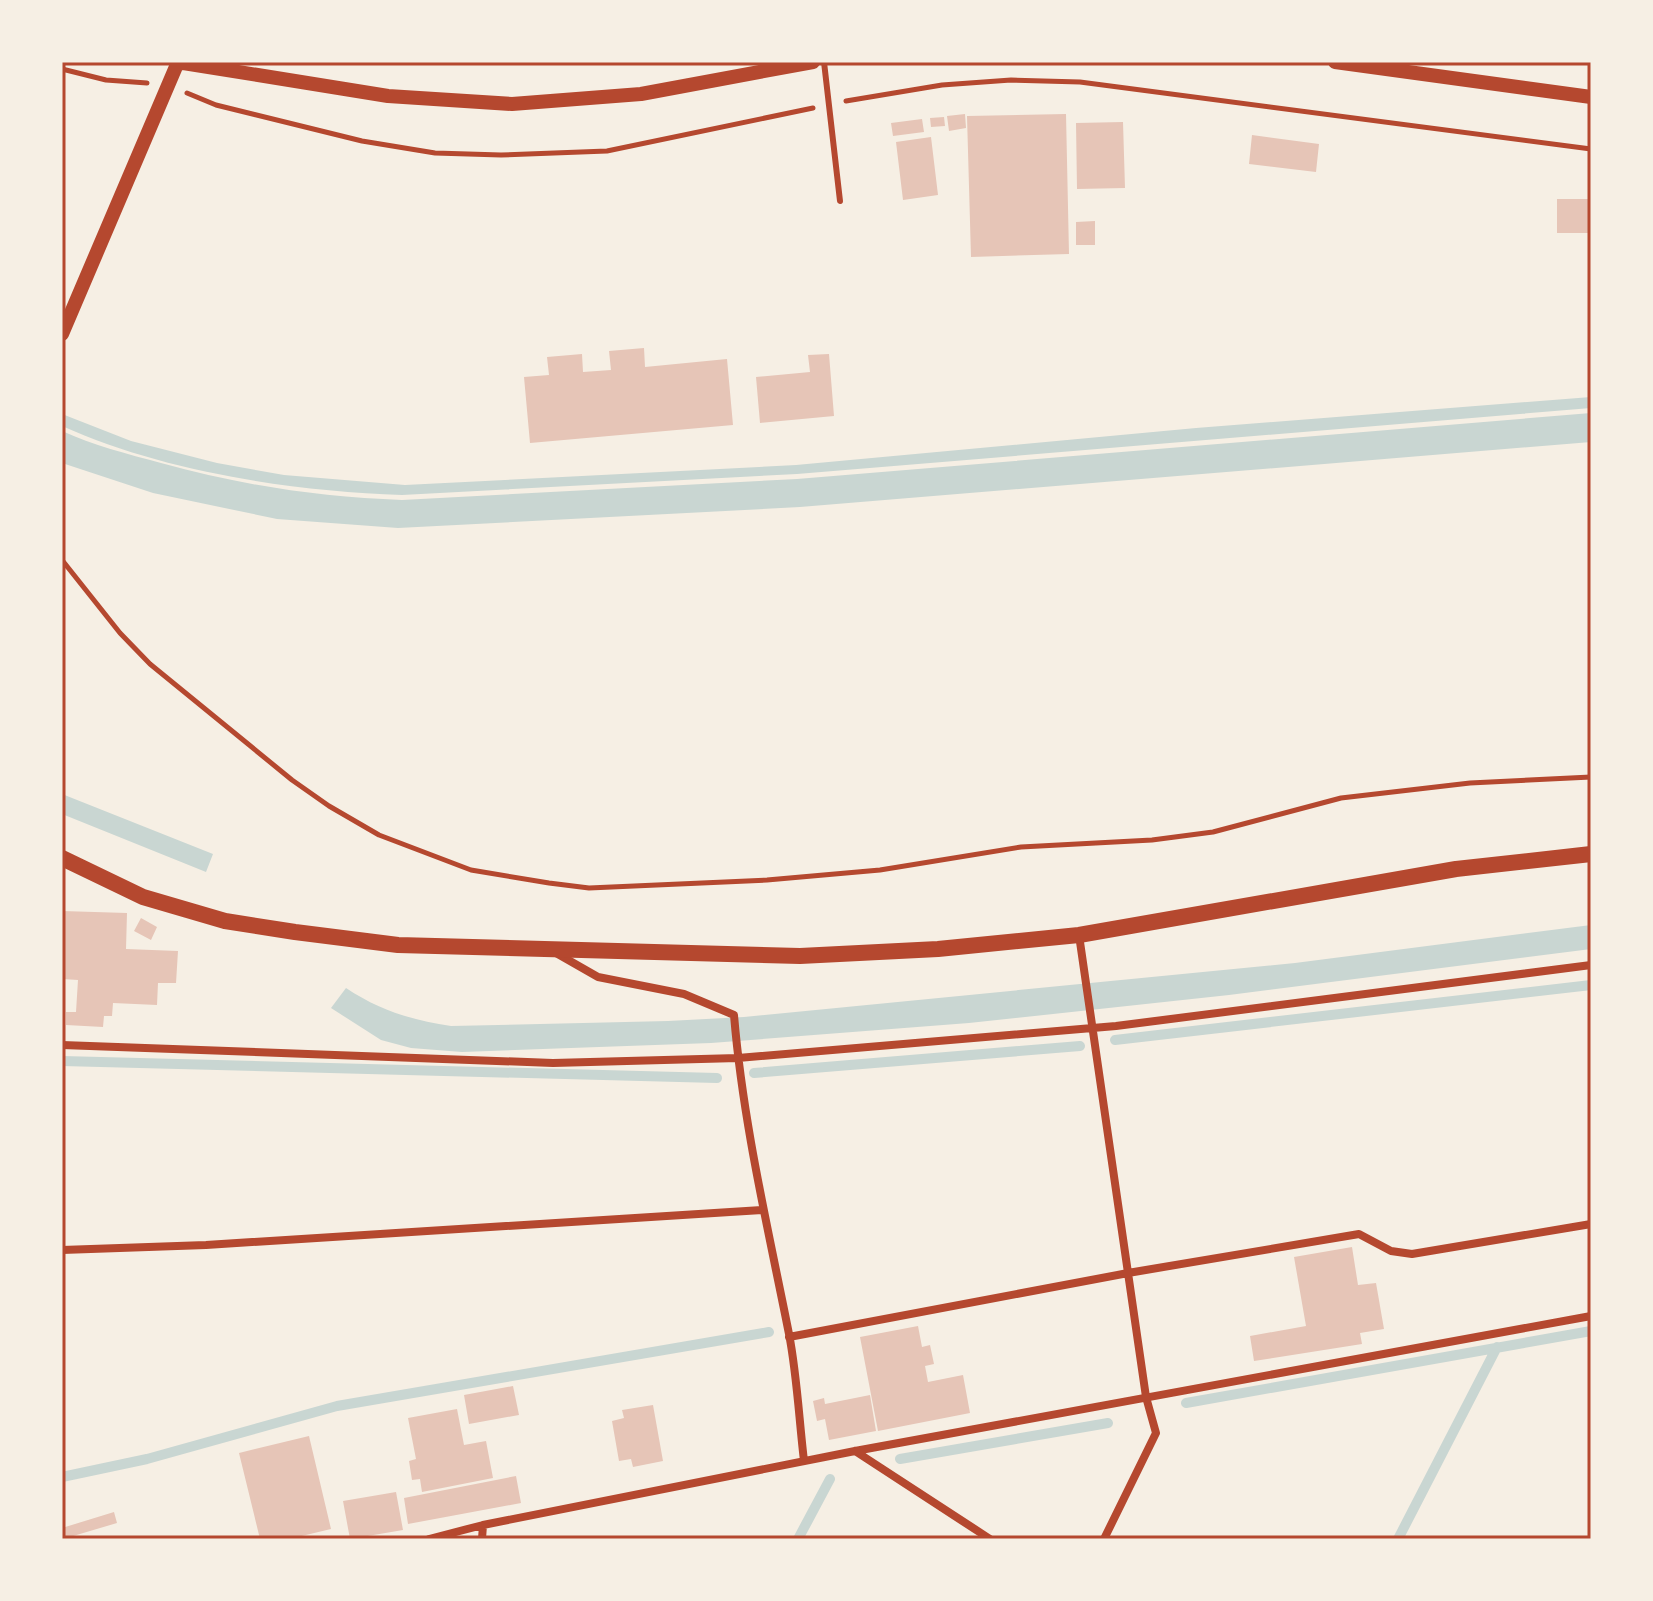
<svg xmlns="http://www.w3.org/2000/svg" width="1653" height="1601" viewBox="0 0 1653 1601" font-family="Quicksand,sans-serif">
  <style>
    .water { fill: #c9d6d2 }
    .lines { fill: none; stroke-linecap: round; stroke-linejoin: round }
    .stream { stroke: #c9d6d2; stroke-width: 10 }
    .building { fill: #e6c5b7 }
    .path { stroke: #b5482f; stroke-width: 5 }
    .service { stroke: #b5482f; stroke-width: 6 }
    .minor { stroke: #b5482f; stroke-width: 8 }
    .tertiary { stroke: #b5482f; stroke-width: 14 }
    .secondary { stroke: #b5482f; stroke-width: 16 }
    .neatline { fill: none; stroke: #b5482f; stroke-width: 3 }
  </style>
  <rect width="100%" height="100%" fill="#f6efe4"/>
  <path class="water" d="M1591 397V408L797 474 402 495C292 491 164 472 62 426V414L131 441 217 463 284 475 405 485 796 465 1196 428Z
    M1591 413V442L800 507 398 528 277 519 153 493 62 463V431C93 445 127 454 161 463 240 485 319 497 402 500L797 479Z
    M62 794 213 854 206 872 62 814Z
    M1591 925V949L1229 995 969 1023 711 1043 462 1052 411 1048 381 1040 331 1008 346 988C379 1010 411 1020 451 1026L668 1021 744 1017 1295 963Z"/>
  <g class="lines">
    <path class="stream" d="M1115 1040 1591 985
      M62 1061 717 1078
      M754 1073 1080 1046
      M1186 1403 1591 1331
      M900 1459 1108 1423
      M62 1477 147 1459 337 1406 769 1332
      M798 1539 830 1479
      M1398 1539 1497 1347"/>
  </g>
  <path class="building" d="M965 114 966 128 949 131 947 116Z
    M1066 114 1069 254 971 257 967 116Z
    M944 117 945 126 931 127 930 118Z
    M922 119 924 132 893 136 891 123Z
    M1123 122 1125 188 1077 189 1076 123Z
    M1252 135 1319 144 1316 172 1249 164Z
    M931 137 938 195 903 200 896 142Z
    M1557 199H1591L1590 233H1557Z
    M1095 221V245H1076V222Z
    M644 348 645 367 727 359 733 425 530 443 524 377 549 375 547 357 582 354 583 372 611 370 609 351Z
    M829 354 834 416 760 423 756 377 810 372 808 355Z
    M62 911 127 913 126 949 178 951 176 983H158L157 1005 113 1003 112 1016H104L103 1027 66 1025V1012H76L78 980 62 979Z
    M141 918 157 927 151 940 134 931Z
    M1352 1247 1358 1285 1376 1283 1384 1329 1360 1333 1362 1344 1254 1361 1250 1336 1306 1326 1294 1257Z
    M918 1326 922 1347 930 1345 934 1364 925 1366 928 1382 963 1375 970 1413 878 1431 860 1337Z
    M513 1386 519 1415 469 1424 464 1395Z
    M870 1395 876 1431 829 1440 825 1419 817 1421 813 1401 824 1398 825 1404Z
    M653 1405 663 1461 633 1467 631 1459 619 1461 612 1421 624 1418 622 1410Z
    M457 1409 464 1445 486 1441 493 1478 422 1492 420 1479 412 1480 409 1461 416 1459 408 1418Z
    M309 1436 331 1529 289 1539H260L239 1453Z
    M516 1476 521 1503 408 1524 404 1498Z
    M396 1492 403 1530 350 1539 343 1501Z
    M114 1512 117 1523 63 1539 62 1528Z"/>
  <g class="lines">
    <path class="path" d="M62 69 106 80 147 83
      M187 93 216 105 362 141 435 153 501 155 607 151 813 108
      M846 101 942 85 1011 80 1080 82 1591 149
      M62 560 120 633 150 664 292 780 329 806 379 835 471 870 549 883 589 888 767 880 880 870 1021 847 1152 840 1213 832 1341 798 1470 783 1591 777"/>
    <path class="service" d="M824 62 840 201"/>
    <path class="minor" d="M1079 935 1146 1397 1156 1433 1104 1539
      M556 953 598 977 684 994 734 1015C743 1123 768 1228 789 1334 797 1375 799 1419 804 1461
      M62 1045 553 1063 738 1058 1116 1026 1591 965
      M62 1250 206 1245 762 1210
      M789 1337 1128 1273 1359 1234 1391 1251 1412 1254 1591 1224
      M855 1451 990 1539
      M429 1539 483 1525 855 1451 1591 1316
      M482 1539 483 1525"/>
    <path class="tertiary" d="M177 62 388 96 512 104 641 94 813 62
      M1335 62 1591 97
      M62 334 178 62"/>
    <path class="secondary" d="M62 858 143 897 225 921 295 932 398 945 800 956 938 949 1079 935 1456 869 1591 854"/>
  </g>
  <rect width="1653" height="1601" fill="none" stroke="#f6efe4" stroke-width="128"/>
  <rect x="64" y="64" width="1525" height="1473" class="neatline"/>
</svg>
